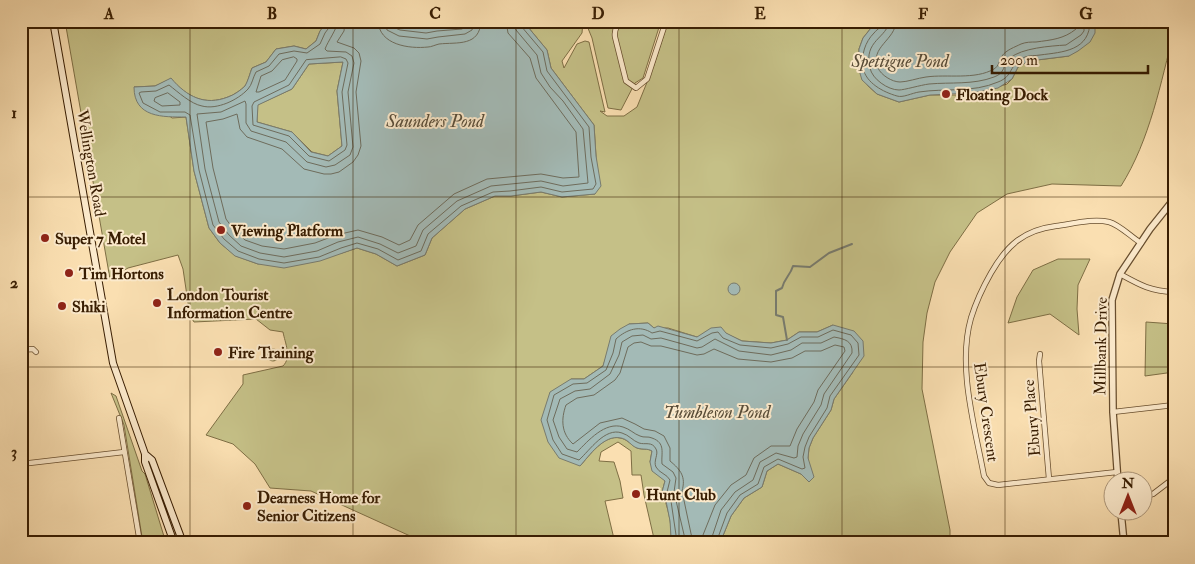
<svg xmlns="http://www.w3.org/2000/svg" width="1195" height="564" viewBox="0 0 1195 564" font-family="'IM FELL Double Pica',serif">
  <style>
    .green { fill: #c5c087; stroke: #7e6e44 }
    .water { fill: #a3bab6; stroke: #787b6e; fill-rule: evenodd }
    .lines { fill: none; stroke-linecap: round; stroke-linejoin: round }
    .shore { stroke: #6e6c5c; stroke-width: 1 }
    .stream { stroke: #787b6e; stroke-width: 2 }
    .minor-casing { stroke: #684e2e; stroke-width: 6 }
    .tertiary-casing { stroke: #684e2e; stroke-width: 8 }
    .secondary-casing { stroke: #381d02; stroke-width: 8 }
    .minor { stroke: #fceacc; stroke-width: 4.5 }
    .tertiary { stroke: #fceacc; stroke-width: 5.5 }
    .secondary { stroke: #fceacc; stroke-width: 6 }
    .grid { fill: none; stroke: #381d02; stroke-width: 1; stroke-opacity: 0.55 }
    .poi-dot { fill: #8f2418; stroke: #fceacc; stroke-width: 2 }
    .labels { text-anchor: middle; stroke-width: 4; stroke-linejoin: round; paint-order: stroke }
    .poi-label { font-size: 16px; font-weight: bold; fill: #381d02; stroke: #fceacc; text-anchor: start }
    .street-label { font-size: 16px; fill: #381d02; stroke: #fceacc }
    .water-label { font-size: 18px; font-style: italic; fill: #584c38; stroke: #fceacc }
    .neatline { fill: none; stroke: #381d02; stroke-width: 2 }
    .grid-label { font-size: 16px; text-anchor: middle; font-weight: bold; fill: #381d02 }
  </style>
  <rect width="100%" height="100%" fill="#fadfb1"/>
  <filter id="stains"><feTurbulence type="fractalNoise" baseFrequency=".004" numOctaves="4"/><feColorMatrix values="0 0 0 0 .2 0 0 0 0 .09 0 0 0 0 .02 0 0 0 .5 -.17"/></filter>
  <radialGradient id="worn" r=".72"><stop offset=".6" stop-color="#630" stop-opacity="0"/><stop offset="1" stop-color="#630" stop-opacity=".3"/></radialGradient>
  <path class="green" d="M65 21H328L320 31 316 41 306 49 294 46 276 49 266 62 252 68C250 73 248 82 245 86 241 90 234 95 228 97 205 106 187 97 171 79L155 86 134 87 172 118 186 117 194 171 209 228 220 243 236 256 258 264 342 253 357 248 376 254 397 266 425 255 432 238 465 209 495 196H511L541 192 562 197 595 194 596 156 594 125 551 68 547 50 523 21H583L582 33 562 61 564 68 577 44 585 41 589 42 605 112 600 111 607 116H624L637 107 654 65 668 21H880L871 28 863 38 859 49V70L868 86 877 94 899 102 930 95H959L985 91 1007 84 1012 79 1018 67 1029 61 1069 56 1095 28V21H1174V31C1161 82 1150 140 1121 186L1052 184 1007 194 977 213 950 252 935 282 927 313 923 342 922 389 950 530V543H720L731 516 744 498 762 487 767 471 778 464 801 474 809 482 808 458 809 448 813 438 831 410 834 399 853 372 833 325 817 332H799L787 340 771 343 742 341 725 333 697 337 668 328H654L648 323 629 324 608 352 603 366 584 379H571L580 466C589 456 604 434 620 438 627 439 631 445 637 448 643 450 647 448 652 451L650 462 665 481 662 492C667 505 672 522 671 537L675 543H655L644 495 641 475H632L631 451 618 442 601 452 599 461 614 462 620 481 623 498 605 501 615 543H477L476 538 419 540 311 491 270 488 255 464 233 444 206 435 243 384V375L283 366C292 357 285 343 283 332L270 330 256 319 194 322 190 316 183 269 178 255 128 268 110 279Z
    M392 21H467C456 26 446 24 435 26 420 28 407 28 392 21Z
    M585 21H661L643 78 635 83 621 110 608 108 592 38Z
    M343 62 337 91 342 146 328 156 312 152 292 132 257 122V105L292 89 309 64Z
    M1058 259H1090L1078 285 1077 309 1079 335 1050 314 1008 323 1017 297 1033 270Z
    M1146 322 1174 324V372L1145 376Z
    M267 355a6 6 0 1 1 12 0a6 6 0 1 1-12 0Z
    M111 393 116 396 142 471 145 474 166 543H143L124 425Z"/>
  <path class="water" d="M328 21H392C407 28 420 28 435 26 446 24 456 26 467 21H523L547 50 551 68 594 125 596 156 601 186 595 194 562 197 541 192 511 196H495L465 209 432 238 425 255 397 266 376 254 357 248 320 261 284 268 258 264 235 256 220 243 209 228 194 171 186 117C163 117 134 118 134 87L155 86 171 78C187 97 205 106 228 97 234 95 241 90 245 86 248 81 250 73 252 68L266 62 276 49 294 46 306 49 316 41 320 31ZM343 62 337 91 342 146 328 156 311 152 292 132 257 122 258 105 292 89 309 64Z
    M880 21H1095V33L1090 42 1078 51 1069 56 1029 61 1018 67 1012 79 998 88 972 93 930 95 899 102 877 94 862 80 859 70V49L863 38 871 28Z
    M728 289a6 6 0 1 1 12 0a6 6 0 1 1-12 0Z
    M648 323 654 328 658 326 697 337 711 328 721 327 726 333 742 341 771 343 787 340 799 332H817L833 325 854 331 863 341 864 356 834 399 831 410 813 438 809 448 808 458 814 477 809 482 801 474 778 464 767 471 762 487 744 498 731 516 720 543H675L671 537 670 521 666 501 662 492 665 481 652 471 650 462 652 451C647 448 643 450 637 448 631 446 628 439 621 438 604 434 589 456 580 466L559 458 548 442 541 420 550 392 571 379H584L603 366 611 336 620 329 629 324Z"/>
  <g class="lines">
    <path class="shore" d="M331 21V25L325 33 320 44 307 53 294 51 279 54 269 66 256 72C253 77 252 85 248 89 238 100 217 110 202 106 191 104 178 92 169 85L156 91 141 92 139 93 143 103 160 112H185L190 115 199 170 213 225 224 239 238 251 259 259 284 263 319 257 341 248 357 243 378 249 398 260 421 251 428 234 461 206 493 192 510 191 541 187 562 192 593 189 596 184 591 157 589 127 547 71 543 52 521 26 520 21
      M338 21C337 29 328 41 325 49L327 51 346 52 352 56 354 63 348 92 353 147 350 155 335 165 326 167 307 162 286 142 251 131 246 123V104L245 101 221 112 197 114 205 169 219 222 229 235 241 246 260 253 284 257 317 251 338 242 358 237 380 244 398 253 416 246 423 230 457 201 491 186 541 181 563 186 588 183 583 129 563 101 550 87 541 73 537 55 516 30 513 21
      M345 21 344 31 337 42 354 48 359 53 361 61 356 92 361 146 358 155 353 162 339 172 331 174H324L304 169 282 149 247 137 240 129 237 114 223 119 206 122 213 168 226 219 234 230 245 240 262 246 284 249 315 243 336 235 358 230 382 237 399 245 410 240 418 225 454 194 487 179 541 174 563 178 579 177 576 132 536 78 530 58 508 33 506 21
      M378 21C379 45 409 49 428 47 431 47 435 45 439 44 457 42 480 47 481 21
      M385 21 387 30 399 36 427 39 438 37 465 34 472 30 474 21
      M392 21 393 27 400 30 426 33 437 31 462 29 466 26 467 21
      M883 21C882 28 878 28 874 33 865 42 861 55 863 68 866 83 883 92 897 96 903 98 912 93 919 92 945 88 973 93 998 82 1014 76 1008 65 1025 57 1030 55 1035 56 1040 55 1063 52 1090 51 1090 21
      M889 21C888 38 863 40 870 68 872 79 888 90 899 90 904 90 921 85 929 84 951 82 973 85 994 77 1006 73 1002 65 1010 58 1022 48 1050 46 1066 45L1081 35 1084 31V21
      M896 21C896 40 869 47 878 68 881 75 892 82 900 82 907 82 918 78 926 77 947 74 975 80 994 69 999 66 999 61 1002 56 1006 50 1015 47 1021 44 1026 42 1031 42 1036 42 1051 40 1064 39 1076 29V21
      M294 57 297 59V61L285 80 259 92H256L261 76 272 71 282 60Z
      M341 57 346 59 348 63 342 92 347 145 345 150 329 161 309 156 289 136 253 125 252 106 254 102 289 85 306 60Z
      M168 93 180 102V105L162 106 154 101 155 98Z
      M680 543 676 535 671 501 667 492 670 480C667 474 659 473 656 467 653 461 659 454 656 449 652 441 645 445 639 443 633 441 629 435 622 433 605 427 590 450 579 460L562 454 553 440 547 420 554 395 573 384 587 383 606 370 613 353 616 339C627 329 640 325 652 333L660 331 697 341 712 333 718 332 723 338 740 345 771 348 788 344 801 337H818L833 330 851 335 858 343 859 355 830 396 827 408 809 437 805 447 803 457 805 468 802 469 778 459 764 467 758 484 740 495 727 513 716 543
      M686 543 674 492 676 478 673 472 662 464C661 453 666 443 652 438 648 436 644 438 640 436 634 434 630 429 623 427 605 421 588 441 577 452L567 449 559 437 553 420 560 399 575 391 590 389 610 374 619 355 622 342 632 336 643 335 651 339 661 338 697 348 702 347 715 339 739 351 771 355 791 350 802 343H821L834 337C845 339 853 341 852 353L824 394 821 405 803 434 798 446 797 457 794 458 776 453 760 462 753 480 735 492 721 510 710 543
      M693 543 682 491C686 477 681 470 670 461V448L664 436 655 431 644 429 635 424 622 418 600 423 573 444C561 433 561 419 566 405L577 398 594 395 615 380 620 373 628 347 634 343 641 342 651 346H661L697 355 704 354 714 349 738 359 771 362 792 358 805 351H821L835 345 844 347 845 351 818 390 814 402 797 429 790 446H771L754 458 746 475 731 485 715 505 703 535 702 543"/>
    <path class="stream" d="M281 25 283 21
      M787 340 783 317 776 315V291L782 288C785 277 790 276 793 266L810 267 829 253 852 244"/>
    <defs>
      <path id="minor" d="M623 21C616 25 614 30 615 37L626 81 636 88 647 79 666 21
        M1120 274C1140 285 1150 291 1174 292
        M21 350 33 349 36 352
        M1040 354 1039 361 1049 479
        M1113 412 1174 405
        M119 418 140 543
        M21 464 124 452
        M1117 472 998 485 989 483 984 476C975 427 957 367 971 318 976 302 983 287 991 273 1007 245 1024 230 1056 226 1072 224 1093 218 1109 222 1120 225 1131 237 1141 243
        M1142 498 1153 494 1174 478"/>
      <path id="tertiary" d="M1118 482 1113 412 1112 300 1120 274 1150 229 1174 199
        M1121 512 1124 543"/>
      <path id="secondary" d="M53 21 113 363 145 454V462L174 543
        M145 454 152 460 183 543"/>
    </defs>
    <use href="#minor" class="minor-casing"/>
    <use href="#tertiary" class="tertiary-casing"/>
    <use href="#secondary" class="secondary-casing"/>
    <use href="#minor" class="minor"/>
    <use href="#tertiary" class="tertiary"/>
    <use href="#secondary" class="secondary"/>
  </g>
  <path class="grid" d="M190 21V543M353 21V543M516 21V543M679 21V543M842 21V543M1005 21V543M21 197H1174M21 367H1174"/>
  <g class="poi-dot">
    <circle cx="946" cy="94" r="5"/>
    <circle cx="221" cy="230" r="5"/>
    <circle cx="45" cy="238" r="5"/>
    <circle cx="69" cy="273" r="5"/>
    <circle cx="157" cy="303" r="5"/>
    <circle cx="62" cy="306" r="5"/>
    <circle cx="218" cy="352" r="5"/>
    <circle cx="636" cy="494" r="5"/>
    <circle cx="247" cy="506" r="5"/>
  </g>
  <g class="labels">
    <g class="poi-label">
      <text x="956" y="100">Floating Dock</text>
      <text x="231" y="236">Viewing Platform</text>
      <text x="55" y="244">Super 7 Motel</text>
      <text x="79" y="279">Tim Hortons</text>
      <text x="167" y="300">London Tourist<tspan x="167" dy="18">Information Centre</tspan></text>
      <text x="72" y="312">Shiki</text>
      <text x="228" y="358">Fire Training</text>
      <text x="646" y="500">Hunt Club</text>
      <text x="257" y="503">Dearness Home for<tspan x="257" dy="18">Senior Citizens</tspan></text>
    </g>
    <g class="street-label">
      <text transform="translate(92 163) rotate(80)" y="6">Wellington Road</text>
      <text transform="translate(1100 346) rotate(-89)" y="6">Millbank Drive</text>
      <text transform="translate(987 412) rotate(82)" y="6">Ebury Crescent</text>
      <text transform="translate(1031 418) rotate(-95)" y="6">Ebury Place</text>
    </g>
    <g class="water-label">
      <text x="900" y="67">Spettigue Pond</text>
      <text x="435" y="127">Saunders Pond</text>
      <text x="717" y="418">Tumbleson Pond</text>
    </g>
  </g>
  <rect width="1195" height="564" fill="none" stroke="#fadfb1" stroke-width="55"/>
  <g transform="translate(1128 496)"><circle r="24" fill="#fceacc" stroke="#ae987b"/>
  <path d="M0-4L9 19L0 12L-9 19Z" fill="#8f2418"/>
  <text y="-8" font-size="14" font-weight="bold" text-anchor="middle" fill="#381d02">N</text>
  </g>
  <path d="M992 65v8h156v-8" fill="none" stroke="#381d02" stroke-width="2.5"/>
  <text x="1000" y="65" font-size="15" fill="#381d02" stroke="#fceacc" stroke-width="4" paint-order="stroke">200 m</text>
  <rect x="28" y="28" width="1140" height="508" class="neatline"/>
  <g class="grid-label">
    <text x="109" y="19">A</text>
    <text x="272" y="19">B</text>
    <text x="435" y="19">C</text>
    <text x="598" y="19">D</text>
    <text x="760" y="19">E</text>
    <text x="923" y="19">F</text>
    <text x="1086" y="19">G</text>
    <text x="14" y="118">1</text>
    <text x="14" y="288">2</text>
    <text x="14" y="457">3</text>
  </g>
  <rect width="100%" height="100%" filter="url(#stains)"/>
  <rect width="100%" height="100%" fill="url(#worn)"/>
</svg>
